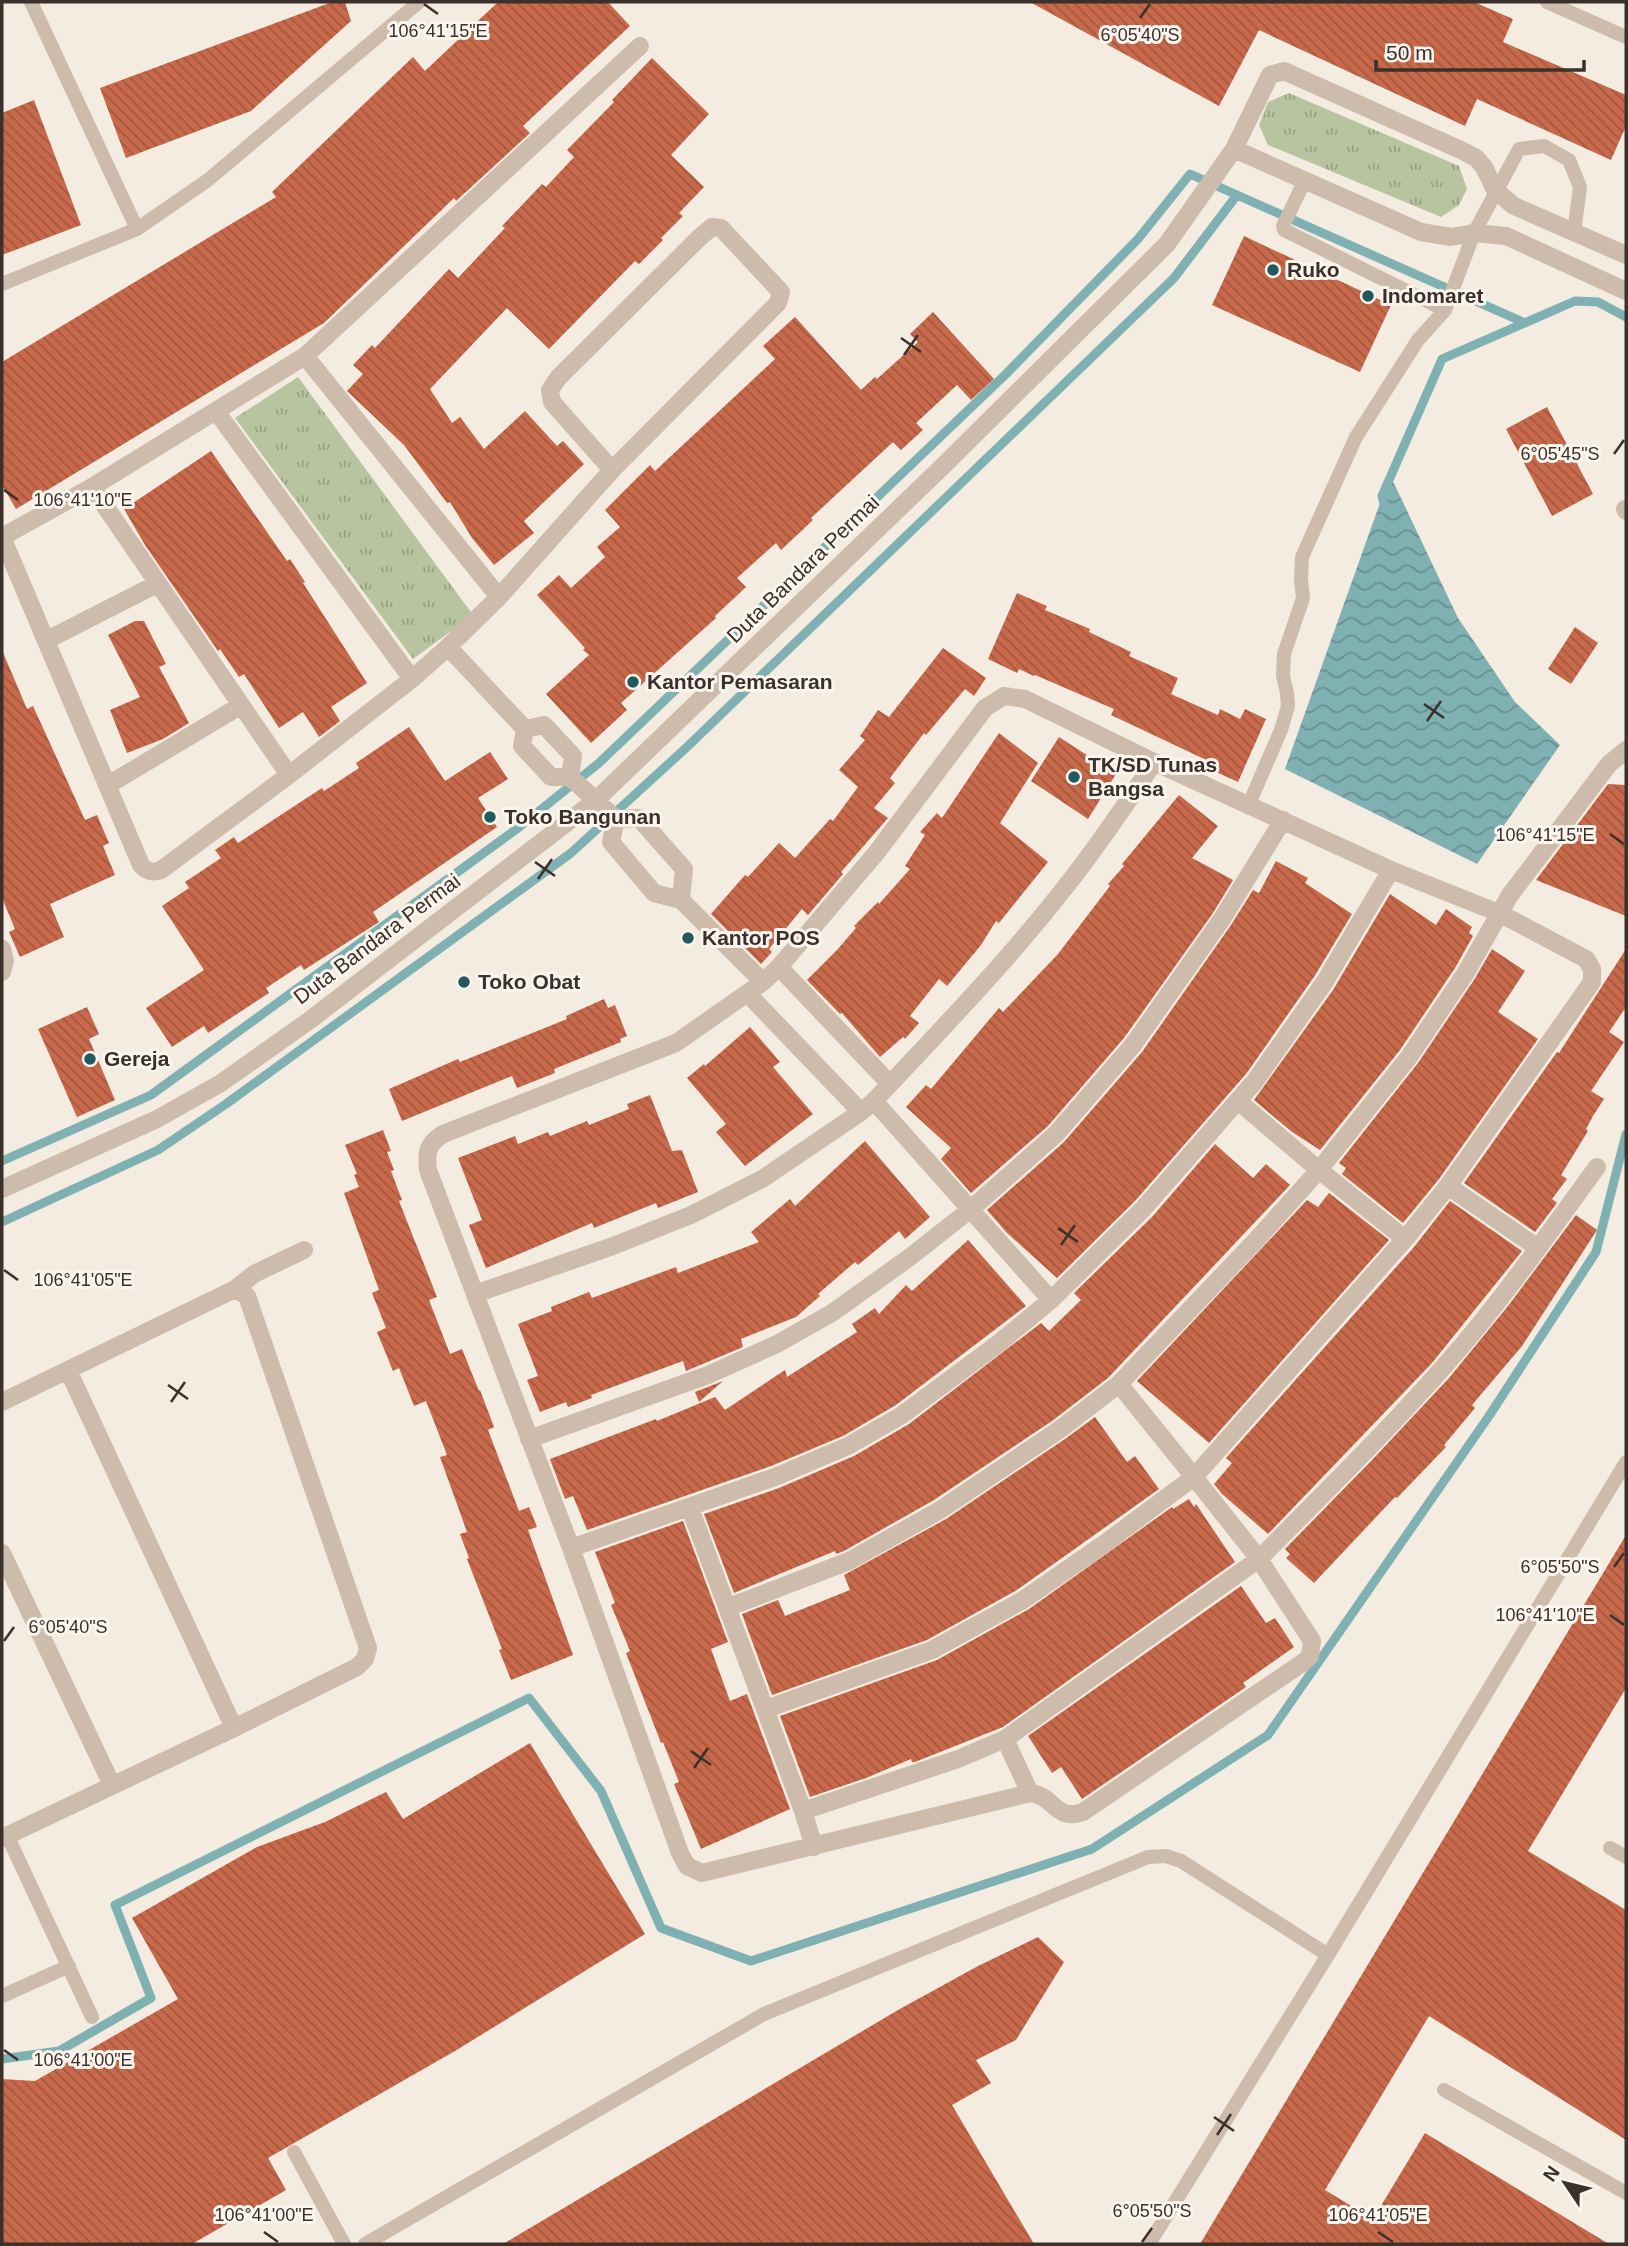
<svg xmlns="http://www.w3.org/2000/svg" width="1628" height="2246" viewBox="0 0 1628 2246" font-family="Arial,sans-serif">
  <style>
    .park { fill: url(#park-tufts) }
    .water { fill: url(#water-waves) }
    .lines { fill: none; stroke-linecap: round; stroke-linejoin: round }
    .stream { stroke: #7fb0b2; stroke-width: 9 }
    .building { fill: url(#building-back-hatch) }
    .lane { stroke: #cdbbac; stroke-width: 14 }
    .street { stroke: #cdbbac; stroke-width: 18 }
    .ticks { fill: none; stroke: #3b302b; stroke-width: 2.5 }
    .poi-dot { fill: #1f5a5e; stroke: #fbf5ee; stroke-width: 2.5 }
    .labels { text-anchor: middle; stroke-width: 6; stroke-linejoin: round; paint-order: stroke }
    .poi-label { font-size: 21px; font-weight: bold; fill: #3b302b; stroke: #fbf5ee; text-anchor: start }
    .street-label { font-size: 21px; fill: #3b302b; stroke: #fbf5ee }
    .ticks-label { font-size: 18px; text-anchor: middle; fill: #3b302b; stroke: #fbf5ee; stroke-width: 6; stroke-linejoin: round; paint-order: stroke }
  </style>
  <defs>
    <pattern id="park-tufts" width="24" height="20" patternUnits="userSpaceOnUse" patternTransform="scale(1.75)"><rect width="24" height="20" fill="#b8c4a0"/><path d="M3 7l-1-3M5 7V3M7 7l1-3M15 17l-1-3M17 17v-4M19 17l1-3" fill="none" stroke="#97a083"/></pattern>
    <pattern id="water-waves" width="16" height="10" patternUnits="userSpaceOnUse" patternTransform="scale(1.75)"><rect width="16" height="10" fill="#7fb0b2"/><path d="M0 5q4-4 8 0t8 0" fill="none" stroke="#699091"/></pattern>
    <pattern id="building-back-hatch" width="6" height="6" patternUnits="userSpaceOnUse" patternTransform="scale(1.75)"><rect width="6" height="6" fill="#c8694b"/><path d="M-1 5l2 2M0 0l6 6M5-1l2 2" fill="none" stroke="#a4573f"/></pattern>
  </defs>
  <rect width="100%" height="100%" fill="#f4ebe1"/>
  <path class="park" d="M1289 93 1459 166 1467 189 1459 205 1441 217 1268 145 1259 125 1268 102Z
    M298 377 473 615 413 659 235 418Z"/>
  <path class="water" d="M1390 475 1458 618 1515 702 1560 745 1477 864 1285 769Z"/>
  <g class="lines">
    <path class="stream" d="M1385 507 1382 496 1442 359 1575 301 1598 302 1626 317
      M2 1161 151 1095 518 828 599 763 1006 374 1138 239 1190 174 1237 195
      M2 1222 158 1150 226 1104 571 853 687 747 1174 278 1237 195 1525 323
      M2 2059 59 2051 151 1998 115 1905 529 1698 601 1791 661 1928 751 1961 1092 1849 1268 1735 1489 1416 1596 1252 1626 1134"/>
  </g>
  <path class="building" d="M332 2H345L351 21 251 111 126 158 100 88Z
    M498 2H608L630 26 523 126 530 133 456 201 454 198 324 323 16 509 2 485V362L276 197 272 192 413 57 425 71Z
    M1030 2H1474L1513 19 1503 42 1626 95V126L1611 160 1477 99 1465 126 1259 30 1219 106Z
    M652 58 709 114 671 155 704 187 679 213 683 216 661 238 663 240 639 264 635 261 549 349 507 308 430 389 452 423 460 417 484 449 525 411 557 446 563 441 584 464 524 521 534 533 494 565 472 538 450 502 447 503 404 445 347 391 363 374 353 365 372 345 375 348 449 269 458 278 505 228 502 226 542 184 546 187 574 157 567 150 614 102 612 100Z
    M34 100 81 225 2 255V113Z
    M1244 236 1391 305 1360 372 1212 305Z
    M933 312 994 379 971 400 957 385 916 423 923 430 901 450 893 442 811 518 813 520 781 550 776 543 737 578 746 587 715 616 716 618 621 703 627 710 591 743 546 694 589 655 583 650 585 648 537 595 559 575 571 588 605 557 597 547 620 527 605 510 650 465 655 471 775 359 763 346 795 317 861 390 875 377 877 379 918 342 910 334Z
    M1547 407 1593 494 1552 516 1506 429Z
    M211 451 287 561 290 559 305 582 303 583 367 683 331 707 340 721 319 737 303 712 279 728 244 674 239 677 220 649 218 651 145 545 124 509Z
    M1017 593 1047 606 1045 610 1090 629 1089 632 1131 652 1129 656 1178 678 1171 694 1218 715 1220 709 1240 719 1245 709 1266 719 1238 782 1216 772 1219 766 1111 715 1114 709 1035 675 1034 676 1019 669 1017 673 988 659Z
    M135 621H144L166 664 159 667 189 723 163 739 127 753 110 710 140 697 108 635Z
    M1575 627 1598 643 1571 684 1548 669Z
    M943 648 986 678 974 696 965 689 926 735 924 733 890 778 895 783 874 808 888 818 841 872 843 874 808 915 802 909 769 949 772 952 761 964 711 914 745 875 748 877 779 843 795 858 830 819 833 821 858 787 839 770 865 740 860 736 878 710 889 717Z
    M2 650 27 709 33 706 85 820 97 815 109 843 103 846 115 875 50 904 64 937 20 957 9 932 15 929 2 898Z
    M409 727 445 781 490 752 508 779 478 798 497 827 373 912 379 922 304 970 301 965 266 988 269 993 208 1033 204 1026 172 1047 146 1008 204 970 162 906 189 888 185 882 221 858 215 850 234 837 238 843 322 788 324 791 359 768 356 763Z
    M999 733 1038 763 1000 823 1048 862 999 923 996 921 981 945 947 986 939 979 910 1016 919 1023 905 1039 903 1037 880 1057 842 1013 840 1014 807 980 837 950 856 928 854 926 878 902 879 904 910 869 905 866 925 835 920 832 937 813 942 818Z
    M1059 737 1116 774 1088 819 1031 781Z
    M1608 784 1626 785V916L1536 880Z
    M1179 795 1218 826 1192 858 1233 880 1213 913 1124 1038 1048 1126 971 1193 941 1159 951 1148 906 1107 926 1085 931 1089 999 1008 1003 1012 1058 954 1110 886 1108 884 1124 866 1122 864Z
    M1276 861 1308 878 1305 883 1352 914 1314 977 1246 1074 1135 1201 1057 1278 1007 1233 987 1210 1064 1142 1142 1052 1231 925 1253 890 1259 893Z
    M1390 894 1436 925 1446 909 1472 927 1469 933 1473 936 1455 968 1400 1050 1320 1150 1292 1132 1254 1100 1333 990Z
    M1492 949 1525 971 1498 1012 1538 1039 1439 1179 1403 1223 1342 1174 1346 1168 1339 1163 1418 1063 1474 980Z
    M1626 949V1007L1609 1032 1624 1042 1591 1091 1604 1099 1593 1116 1586 1129 1588 1131 1561 1175 1567 1179 1552 1199 1557 1203 1535 1232 1464 1183 1557 1052 1559 1053Z
    M604 999 608 1008 615 1005 627 1036 620 1039 621 1042 554 1069 555 1073 517 1088 512 1076 402 1121 389 1089 458 1059 460 1062 567 1019 566 1016Z
    M87 1007 99 1034 89 1039 115 1100 77 1117 38 1029Z
    M750 1027 780 1062 773 1067 813 1114 745 1166 716 1132 726 1124 687 1078 704 1064 705 1066Z
    M650 1095 672 1151 682 1150 698 1192 658 1208 656 1203 594 1228 592 1223 486 1268 469 1225 482 1220 458 1158 515 1136 518 1144 548 1132 550 1136 587 1121 589 1125 629 1109 627 1104Z
    M383 1130 391 1151 387 1152 394 1170 391 1171 402 1200 399 1201 437 1297 429 1300 450 1354 462 1349 479 1391 480 1390 494 1427 488 1430 519 1511 529 1507 537 1527 528 1530 573 1655 511 1680 499 1650 502 1649 467 1559 469 1558 460 1534 467 1532 440 1457 447 1455 426 1401 414 1406 399 1368 393 1371 377 1332 386 1328 372 1293 379 1290 344 1193 359 1187 354 1175 357 1174 345 1145Z
    M865 1141 930 1217 905 1239 899 1231 858 1265 855 1262 818 1294 820 1296 796 1317 741 1339 743 1347 686 1371 683 1361 591 1395 592 1398 568 1407 566 1402 540 1412 527 1380 538 1376 518 1324 552 1311 551 1307 589 1292 592 1298 676 1267 678 1273 759 1242 751 1232 790 1199 795 1206Z
    M1215 1144 1253 1178 1266 1164 1290 1185 1108 1378 1052 1421 934 1500 844 1551 836 1554 835 1551 734 1593 704 1514 779 1488 854 1456 909 1424 1041 1323 1049 1331 1081 1300 1074 1293 1152 1217Z
    M1329 1193 1389 1240 1209 1443 1137 1381 1307 1200 1318 1207Z
    M1450 1201 1522 1251 1432 1363 1268 1534 1222 1494 1214 1484 1232 1463 1226 1458 1414 1247Z
    M1576 1215 1597 1230 1522 1346 1472 1405 1475 1408 1444 1445 1446 1447 1397 1498 1395 1497 1314 1583 1286 1558 1290 1554 1285 1549 1372 1460 1449 1378 1508 1306Z
    M968 1240 1026 1306 896 1405 843 1436 771 1466 587 1530 573 1496 565 1499 550 1459 656 1419 657 1421 715 1397 725 1410 785 1370 787 1377 857 1332 852 1324 875 1308 879 1314 906 1285 912 1291Z
    M723 1381 699 1402 695 1392Z
    M1095 1417 1127 1462 1135 1456 1159 1489 1017 1590 927 1640 772 1695 742 1614 778 1600 785 1616 850 1590 844 1575 946 1519 1065 1439Z
    M1189 1499 1194 1507 1196 1504 1235 1562 1003 1727 915 1762H912L911 1759 866 1778 810 1797 780 1716 937 1660 1029 1609 1172 1507 1173 1509Z
    M683 1521 728 1642 711 1649 730 1701 747 1694 790 1809 701 1849 674 1784 679 1782 663 1742 661 1743 626 1653 630 1651 611 1605 615 1603 595 1552Z
    M1626 1535V1688L1528 1851 1626 1910V2140L1429 2016 1325 2190 1373 2219 1425 2133 1609 2244H1200Z
    M1241 1586 1266 1623 1275 1618 1294 1647 1243 1683 1246 1687 1082 1799 1061 1767 1052 1773 1028 1736Z
    M530 1743 645 1934 455 2051 268 2158 286 2190 192 2244H2V2079L35 2081 178 1999 132 1918 257 1847 325 1822 386 1792 403 1819Z
    M1038 1937 1064 1962 1016 2040 976 2060 991 2083 952 2105 1034 2244H503L898 2010 978 1966Z"/>
  <g class="lines">
    <path class="lane" d="M1547 2 1626 37
      M1305 180 1283 226 1284 230 1445 310
      M137 229 208 180 419 2
      M2 284 137 229 31 2
      M1249 804 1281 730 1288 706 1287 693 1283 676 1284 654 1303 598 1301 579 1302 557 1356 437 1418 340 1445 310 1474 233 1519 149 1544 146 1569 160 1580 187 1574 232
      M7 1835 92 2017
      M1610 1848 1626 1857
      M2 1996 69 1966
      M1444 2090 1626 2193
      M294 2152 344 2244
      M365 2244 764 2014 1148 1857 1166 1856 1181 1861 1328 1955
      M1149 2244 1328 1955 1626 1462"/>
    <path class="street" d="M1234 149 1421 232 1451 237 1474 233 1506 236 1626 291
      M305 356 499 597
      M216 411 412 679
      M92 487 289 775
      M1625 509 1626 511
      M2 537 141 865C147 872 153 873 161 870L289 775 412 679 448 647 499 597 612 470 778 303 781 292 721 228 712 227 700 237 558 378 550 390 552 402 612 470
      M2 537 92 487 305 356 640 46
      M47 640 157 584
      M448 647 525 729
      M525 729 544 725 573 756 570 777 616 819 639 818 684 869 681 900
      M525 729 522 746 551 777H570
      M108 785 240 706
      M616 819 611 842 654 893 681 900 763 982 676 1043 443 1134C427 1144 426 1153 428 1170L571 1548 680 1853 687 1866 702 1873 1030 1793C1054 1795 1055 1822 1083 1812L1305 1661 1310 1656 1312 1641 1259 1559 1005 1739 958 1759 803 1811
      M2 949 5 961 2 972
      M779 967 890 1084
      M763 982 779 967 877 852 985 708 1004 696 1025 699 1154 762
      M747 993 861 1112
      M874 1101 1051 1300
      M1238 1101 1319 1170 1405 1239
      M1448 1186 1538 1248
      M2 1189 157 1119 221 1083 310 1020 595 801 942 467 1167 244 1234 149 1270 75 1284 71 1463 151 1476 158 1484 167 1495 190 1514 206 1626 255
      M475 1294 613 1246 691 1215 762 1179 861 1112 874 1101C936 1035 999 970 1055 900 1091 856 1123 809 1154 762L1391 870 1499 913 1586 959 1592 969V982L1448 1186 1405 1239 1194 1477 1259 1559C1329 1488 1401 1418 1465 1342 1512 1286 1554 1226 1597 1167
      M68 1370 234 1728
      M2 1402 235 1289 254 1274 304 1250
      M529 1439 708 1375 777 1344 832 1313 910 1257 971 1209 1056 1134 1133 1045 1222 919 1283 820
      M690 1508 803 1811 814 1847
      M571 1548 775 1477 848 1446 902 1415 999 1343 1051 1300 1143 1209 1255 1081 1324 983 1391 870
      M2 1553 112 1785
      M729 1607 849 1561 940 1510 1059 1430 1119 1384 1258 1238 1319 1170 1409 1057 1465 974 1510 895 1609 764 1626 750
      M766 1709 932 1650 1023 1600 1104 1544 1194 1477 1119 1384
      M1005 1739 1030 1793
      M2 1838 234 1728 357 1667 365 1659 368 1648 247 1296 235 1289"/>
  </g>
  <path class="ticks" d="M424 4 438 14M1140 18 1150 4M901 338 921 352M904 355 918 335M1614 454 1624 440M4 490 18 500M1424 704 1444 718M1427 721 1441 701M1610 834 1624 844M535 862 555 876M538 879 552 859M1058 1228 1078 1242M1061 1245 1075 1225M4 1270 18 1280M168 1385 188 1399M171 1402 185 1382M1614 1567 1624 1553M1610 1615 1624 1625M4 1641 14 1627M691 1751 711 1765M694 1768 708 1748M4 2050 18 2060M1214 2117 1234 2131M1217 2135 1231 2114M264 2232 278 2242M1378 2232 1393 2242M1142 2242 1152 2228"/>
  <g class="poi-dot">
    <circle cx="1273" cy="270" r="7"/>
    <circle cx="1368" cy="296" r="7"/>
    <circle cx="633" cy="682" r="7"/>
    <circle cx="1074" cy="777" r="7"/>
    <circle cx="490" cy="817" r="7"/>
    <circle cx="688" cy="938" r="7"/>
    <circle cx="464" cy="982" r="7"/>
    <circle cx="90" cy="1059" r="7"/>
  </g>
  <g class="labels">
    <g class="poi-label">
      <text x="1287" y="277">Ruko</text>
      <text x="1382" y="303">Indomaret</text>
      <text x="647" y="689">Kantor Pemasaran</text>
      <text x="1088" y="772">TK/SD Tunas<tspan x="1088" dy="24">Bangsa</tspan></text>
      <text x="504" y="824">Toko Bangunan</text>
      <text x="702" y="945">Kantor POS</text>
      <text x="478" y="989">Toko Obat</text>
      <text x="104" y="1066">Gereja</text>
    </g>
    <g class="street-label">
      <text transform="translate(803 569) rotate(-44)" y="7">Duta Bandara Permai</text>
      <text transform="translate(377 939) rotate(-37)" y="7">Duta Bandara Permai</text>
    </g>
  </g>
  <g class="ticks-label">
    <text x="438" y="37">106°41'15"E</text>
    <text x="1140" y="41">6°05'40"S</text>
    <text x="1560" y="460">6°05'45"S</text>
    <text x="83" y="506">106°41'10"E</text>
    <text x="1545" y="841">106°41'15"E</text>
    <text x="83" y="1286">106°41'05"E</text>
    <text x="1560" y="1573">6°05'50"S</text>
    <text x="1545" y="1621">106°41'10"E</text>
    <text x="68" y="1633">6°05'40"S</text>
    <text x="83" y="2066">106°41'00"E</text>
    <text x="1152" y="2217">6°05'50"S</text>
    <text x="264" y="2221">106°41'00"E</text>
    <text x="1378" y="2221">106°41'05"E</text>
  </g>
  <rect width="1628" height="2246" fill="none" stroke="#3b302b" stroke-width="7"/>
  <g transform="translate(1565 2183) rotate(305)" stroke="#fbf5ee" stroke-width="5" paint-order="stroke">
  <path d="M0-5L12 26L0 18L-12 26Z" fill="#3b302b"/>
  <text y="-10" font-size="19" font-weight="bold" text-anchor="middle" fill="#3b302b">N</text>
  </g>
  <path d="M1376 60v10h208v-10" fill="none" stroke="#3b302b" stroke-width="3.5"/>
  <text x="1386" y="60" font-size="21" fill="#3b302b" stroke="#fbf5ee" stroke-width="5" paint-order="stroke">50 m</text>
</svg>
